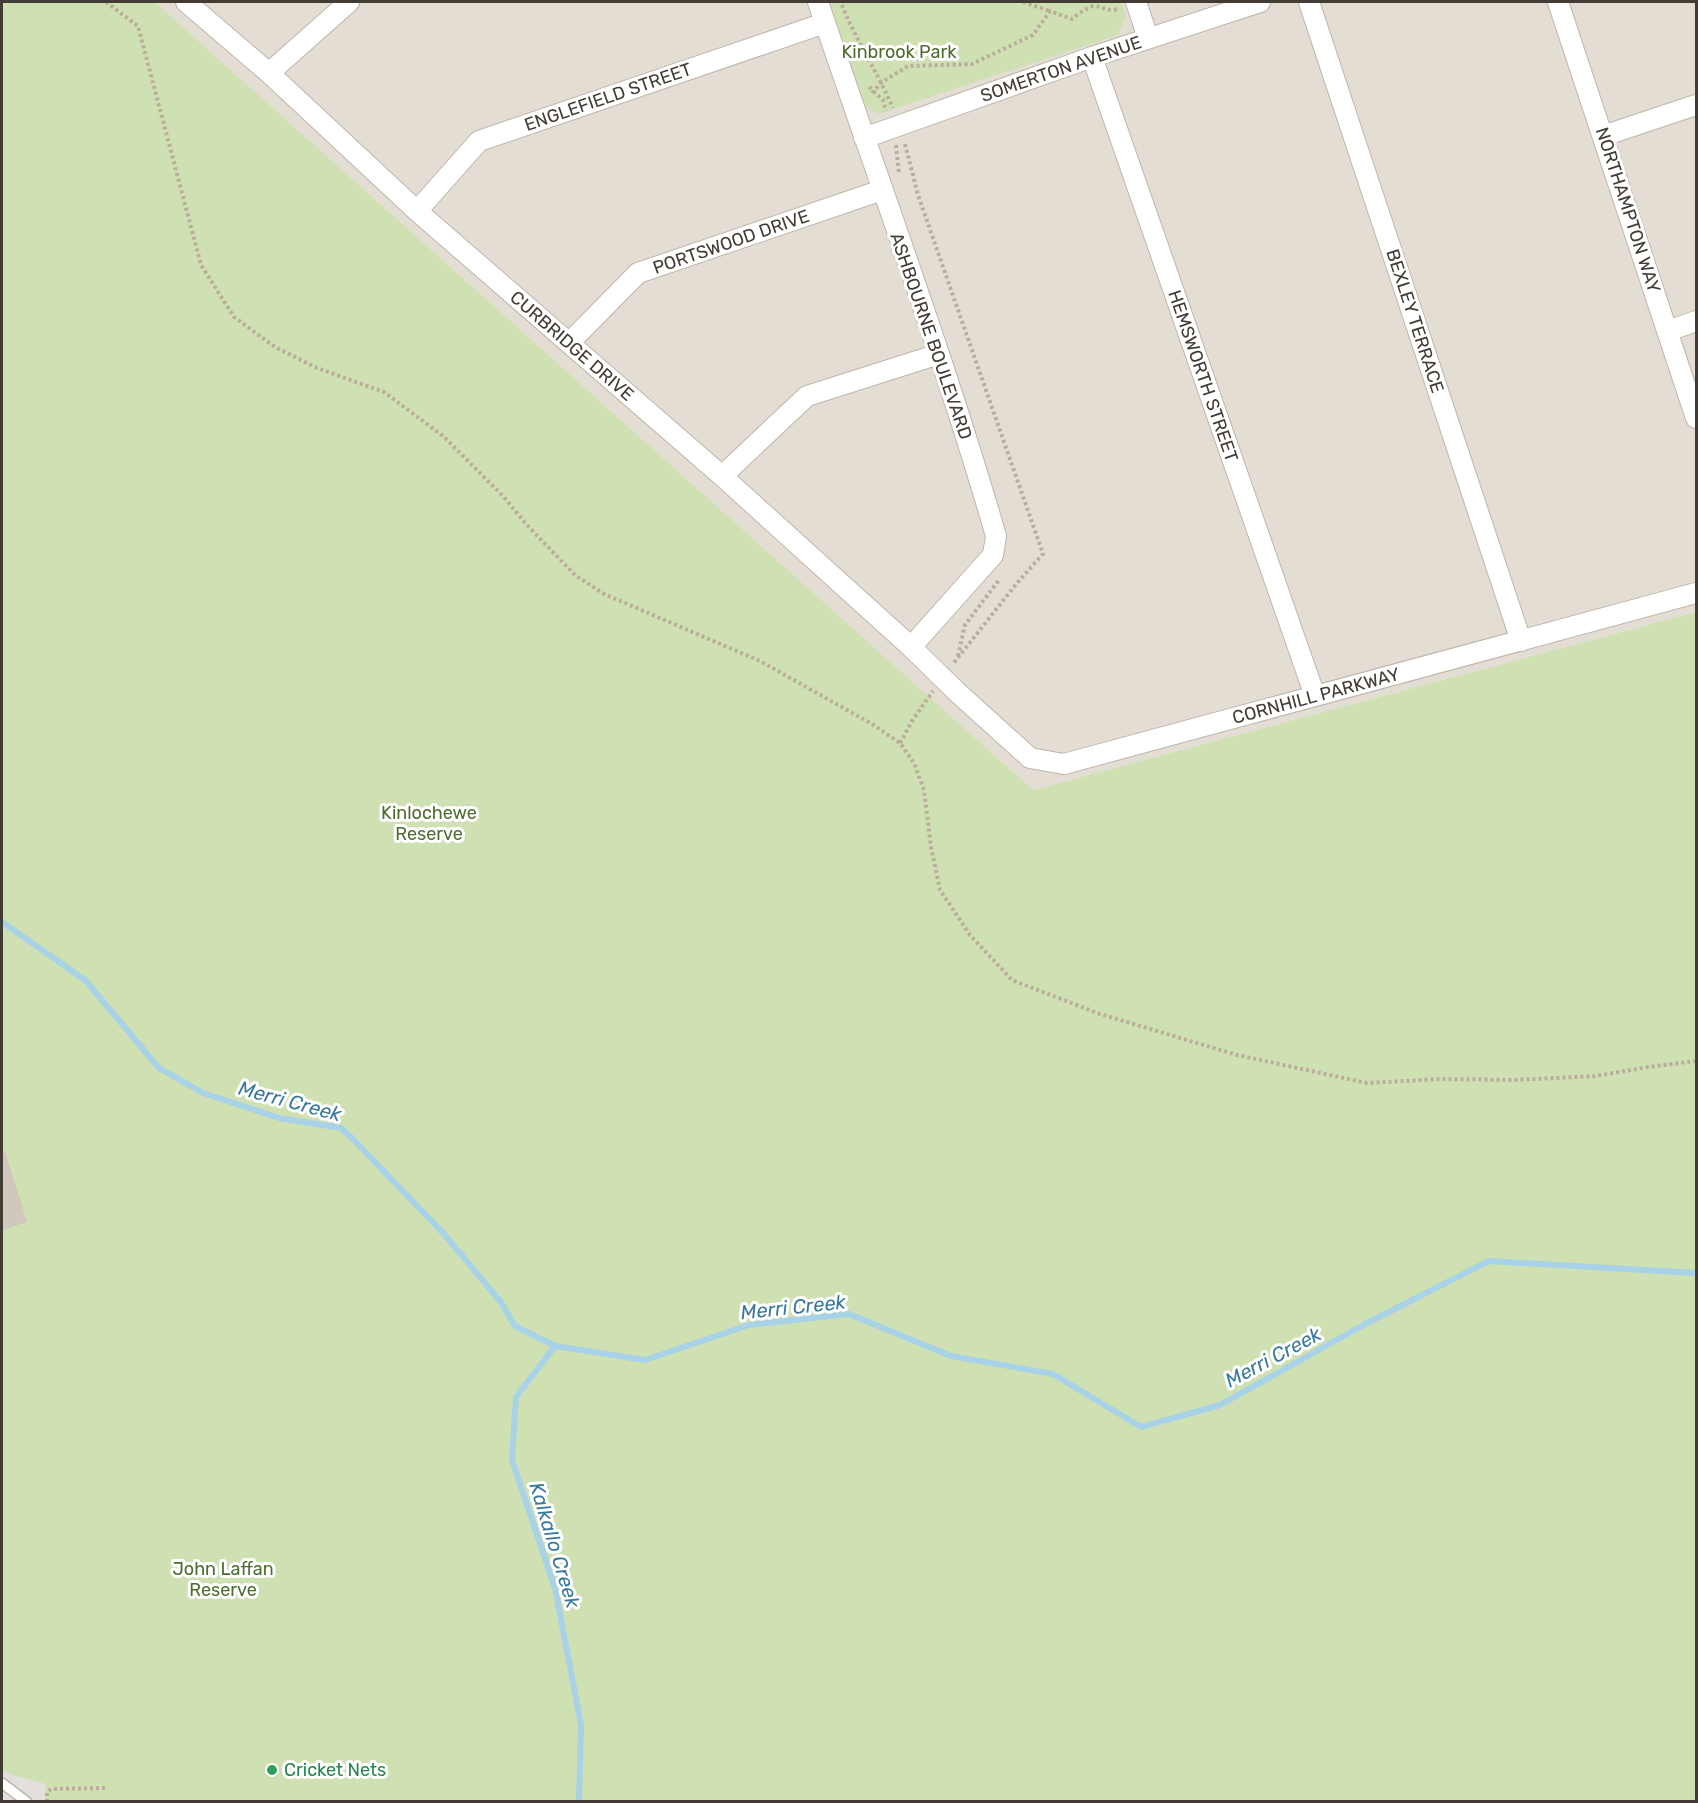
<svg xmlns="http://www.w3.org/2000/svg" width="1698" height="1803" viewBox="0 0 1698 1803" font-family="Rubik,sans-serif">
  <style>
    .residential { fill: #e4ddd4 }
    .green { fill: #cfe1b2 }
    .parking { fill: #e2dfdd }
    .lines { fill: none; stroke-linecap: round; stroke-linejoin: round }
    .stream { stroke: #a7d2e7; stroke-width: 6 }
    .building { fill: #d1c7bc }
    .lane-casing { stroke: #beb6ac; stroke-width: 12 }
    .street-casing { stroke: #beb6ac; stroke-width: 22 }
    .path { stroke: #bbad9c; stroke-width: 4; stroke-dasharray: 3 3; stroke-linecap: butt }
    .lane { stroke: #fff; stroke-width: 9 }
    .street { stroke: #fff; stroke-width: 20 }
    .leisure-dot { fill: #2e9e5b; stroke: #fff; stroke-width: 2 }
    .labels { text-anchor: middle; stroke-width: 6; stroke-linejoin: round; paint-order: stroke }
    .park-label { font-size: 18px; fill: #4c6d2f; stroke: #fff }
    .street-label { font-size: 18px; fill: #423c35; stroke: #fff }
    .leisure-label { font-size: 18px; fill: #27864d; stroke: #fff; text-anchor: start }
    .water-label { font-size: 20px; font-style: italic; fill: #39799b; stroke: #fff }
  </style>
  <rect width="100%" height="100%" fill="#f0ece5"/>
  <path class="residential" d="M155 2H1696V612L1033 790Z"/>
  <path class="green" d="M2 2H155L1033 790 1696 612V1801L2 1802Z
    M827 2H1121L1126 17 1118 35 879 114 862 104Z"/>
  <path class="parking" d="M2 1770 12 1775 46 1784 45 1801 5 1802 2 1800Z"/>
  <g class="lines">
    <path class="stream" d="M2 922 85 980 159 1068 203 1093 279 1118 341 1128 352 1138 444 1234 500 1301 515 1326 555 1346 645 1360 749 1325 849 1314 951 1356 1053 1374 1141 1427 1220 1405 1367 1323 1489 1261 1696 1273
      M555 1346 516 1397 512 1460 555 1588 581 1725 579 1802"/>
  </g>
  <path class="building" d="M2 1151H5L27 1222 2 1230Z"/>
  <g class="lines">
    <defs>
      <path id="lane" d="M2 1783 27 1802"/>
      <path id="street" d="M186 2 269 73 417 211 722 476 911 647 957 692 1030 758 1064 764 1696 593
        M818 2C878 180 944 356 996 536L993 555 911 647
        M1136 2 1148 38
        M1309 2 1521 641
        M1558 2 1696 418
        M1092 57 1315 696
        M269 73 349 2
        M1603 136 1696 105
        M864 138 1092 57 1260 2
        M417 211 479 141 825 23
        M1668 331 1696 321
        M569 343 638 273 882 190
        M722 476 807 396 939 354"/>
    </defs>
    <use href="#lane" class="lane-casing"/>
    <use href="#street" class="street-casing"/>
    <path class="path" d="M106 2 138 26 201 265 234 317 275 347 317 368 384 392 443 436 503 496 526 524 575 575 604 594 760 661 872 724 900 743 914 763 924 790 931 847 940 890 970 935 1012 980 1100 1014 1237 1055 1367 1083 1440 1079 1514 1080 1595 1076 1648 1067 1696 1061
      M1023 2 1050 11
      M842 5C856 41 878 73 893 108
      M869 87 883 100 886 111
      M872 93 882 82 908 66 972 64 1033 35 1050 11 1072 19C1077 15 1087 7 1094 6 1102 6 1105 12 1118 9
      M905 144 918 195 1043 554 1017 583 953 664
      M896 145 899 173
      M958 656 965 625 999 580
      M900 743 912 721 933 691
      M47 1802V1792L51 1789 106 1788"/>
    <use href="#lane" class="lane"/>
    <use href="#street" class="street"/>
  </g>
  <circle class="leisure-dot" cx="272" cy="1770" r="6"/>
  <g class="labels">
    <g class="park-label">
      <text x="899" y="58">Kinbrook Park</text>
      <text x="429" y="819">Kinlochewe<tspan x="429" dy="21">Reserve</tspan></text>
      <text x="223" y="1575">John Laffan<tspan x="223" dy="21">Reserve</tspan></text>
    </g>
    <g class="street-label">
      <text transform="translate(1061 69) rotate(-19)" y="6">SOMERTON AVENUE</text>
      <text transform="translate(608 97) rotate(-19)" y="6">ENGLEFIELD STREET</text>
      <text transform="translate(1628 210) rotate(72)" y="6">NORTHAMPTON WAY</text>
      <text transform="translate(731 242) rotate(-19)" y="6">PORTSWOOD DRIVE</text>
      <text transform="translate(1415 321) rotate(72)" y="6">BEXLEY TERRACE</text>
      <text transform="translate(931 336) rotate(71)" y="6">ASHBOURNE BOULEVARD</text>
      <text transform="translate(572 346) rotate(41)" y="6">CURBRIDGE DRIVE</text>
      <text transform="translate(1203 376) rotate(71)" y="6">HEMSWORTH STREET</text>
      <text transform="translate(1316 696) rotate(-15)" y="6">CORNHILL PARKWAY</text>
    </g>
    <g class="leisure-label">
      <text x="284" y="1776">Cricket Nets</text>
    </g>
    <g class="water-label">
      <text transform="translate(290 1101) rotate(15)" y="7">Merri Creek</text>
      <text transform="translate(793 1307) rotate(-6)" y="7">Merri Creek</text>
      <text transform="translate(1273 1357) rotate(-28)" y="7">Merri Creek</text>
      <text transform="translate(555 1545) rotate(73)" y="7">Kalkallo Creek</text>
    </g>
  </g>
  <rect width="1698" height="1803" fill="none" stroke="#423c35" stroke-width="6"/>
</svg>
